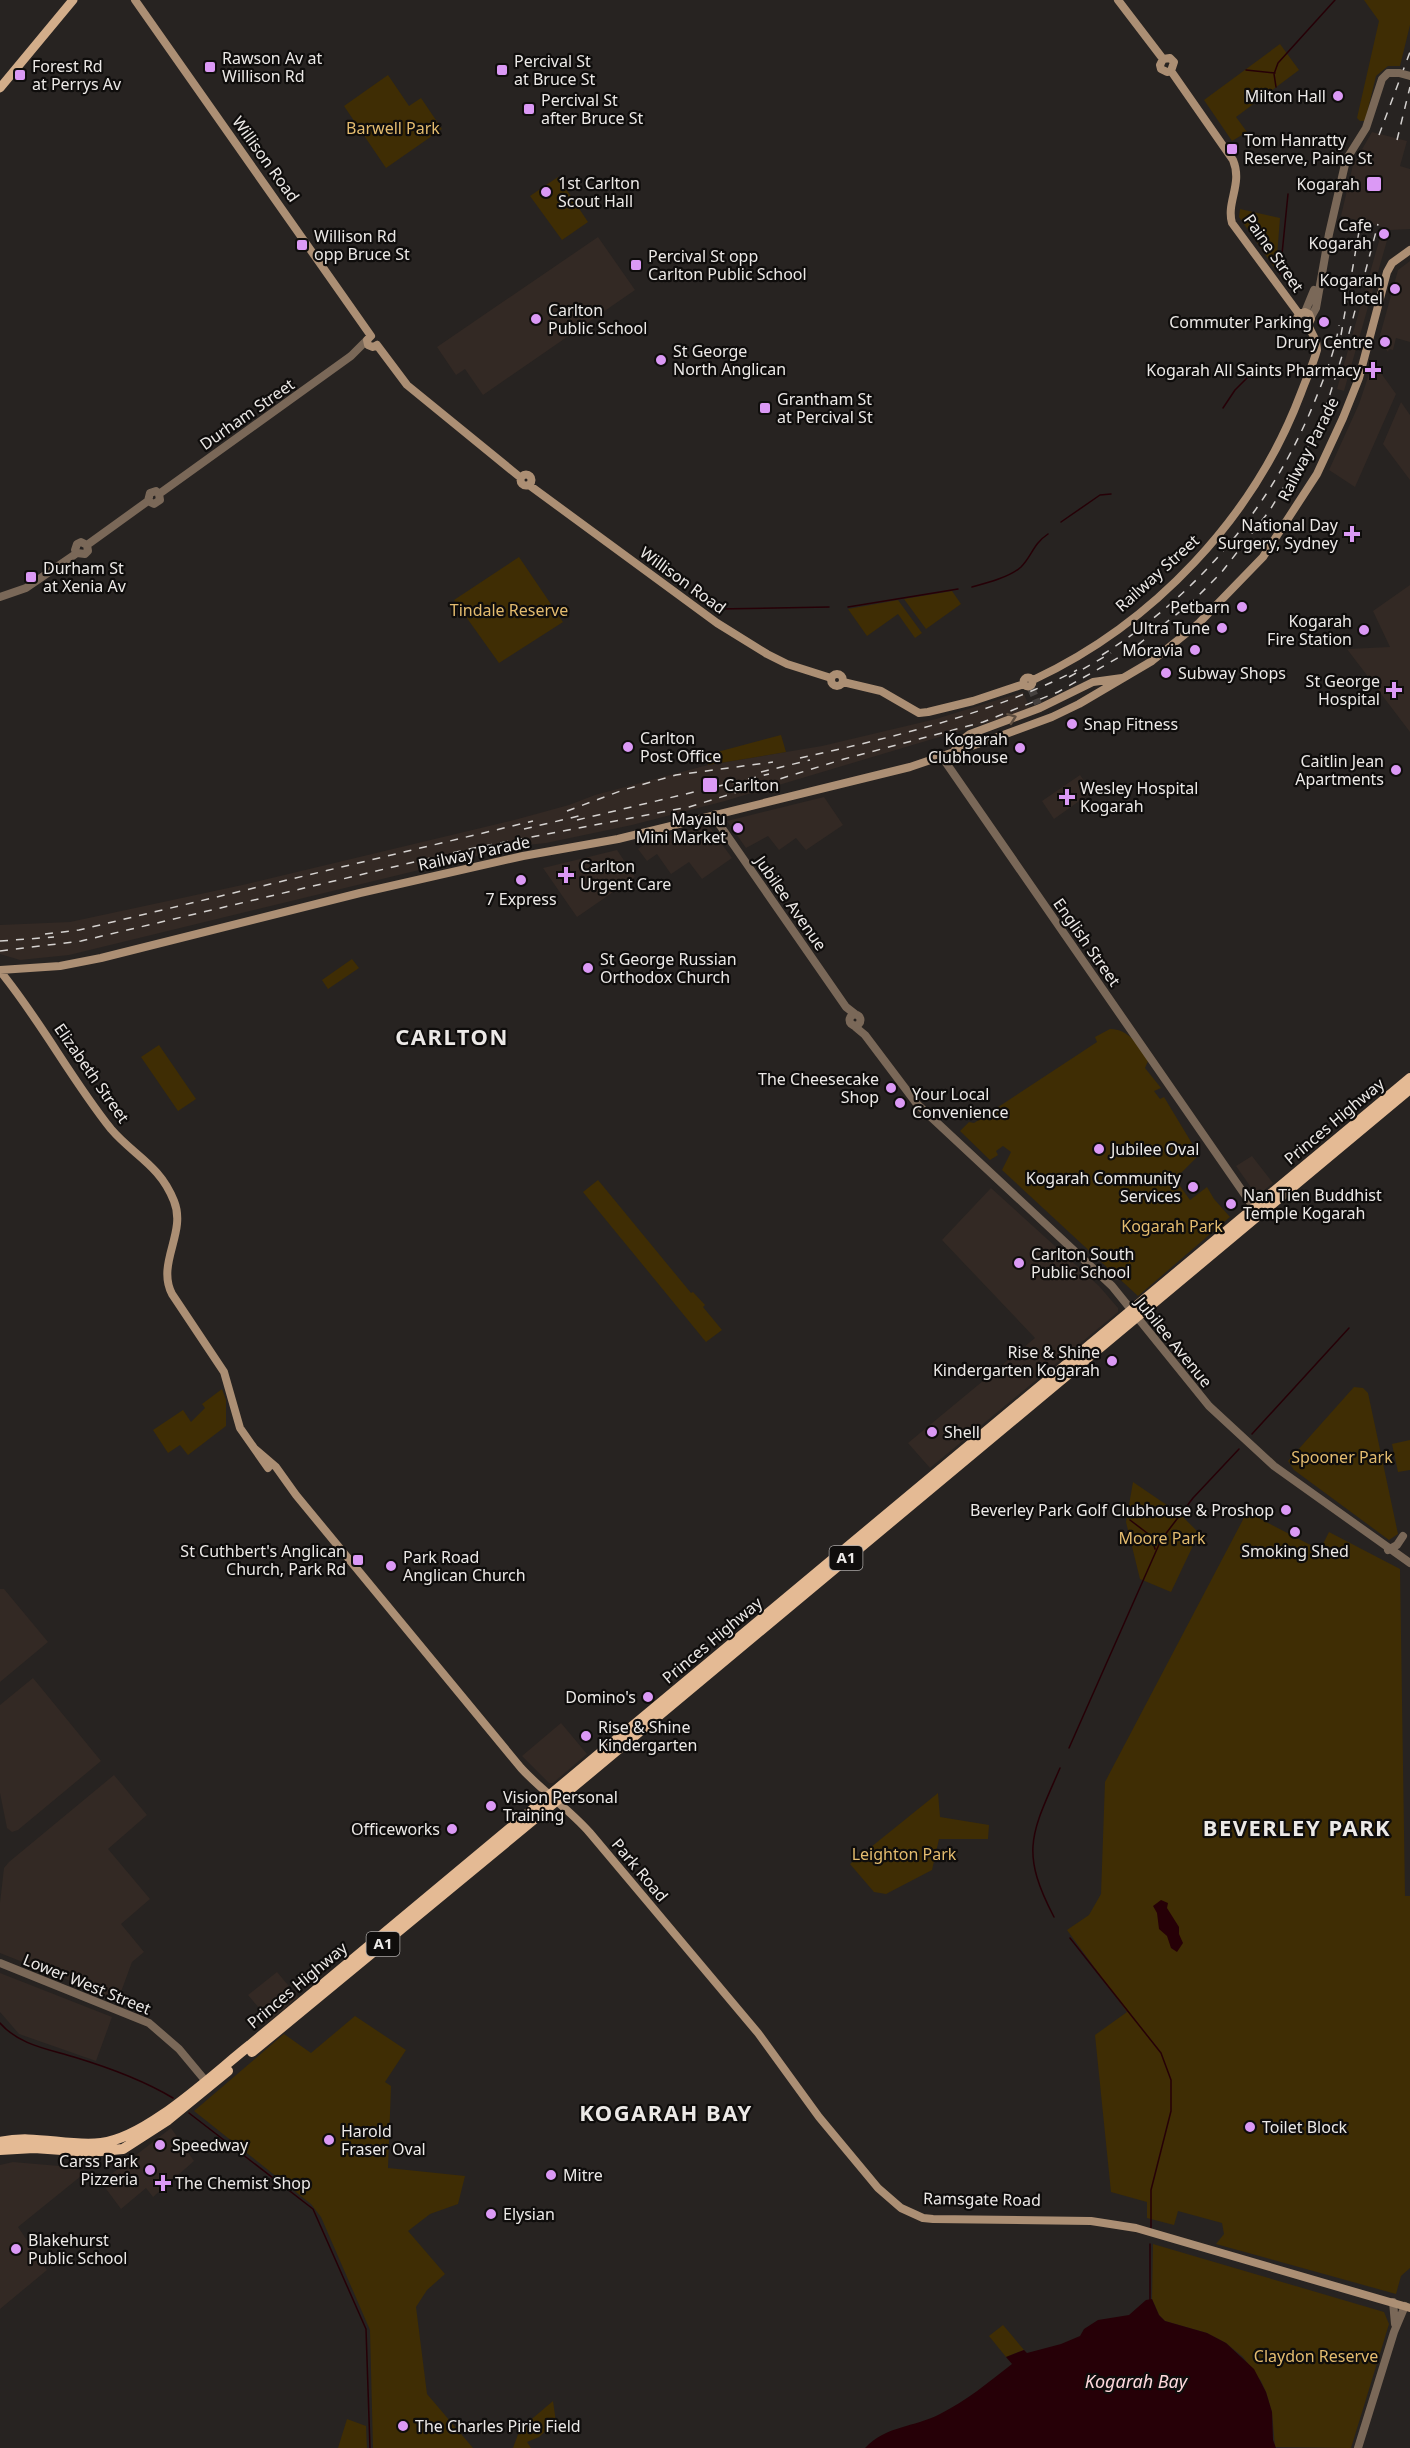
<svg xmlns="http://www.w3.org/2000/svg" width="1410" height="2448" viewBox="0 0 1410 2448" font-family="'Noto Sans',sans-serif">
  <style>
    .built { fill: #332924 }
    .green { fill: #3f2d04 }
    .water { fill: #260007 }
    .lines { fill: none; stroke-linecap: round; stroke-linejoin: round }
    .stream { stroke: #260007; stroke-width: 1.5 }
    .secondary-tunnel { stroke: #45413f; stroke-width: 8; stroke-dasharray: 8 4; stroke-linecap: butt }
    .tertiary { stroke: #7a6858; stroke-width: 8 }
    .secondary { stroke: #ac8f74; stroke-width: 8 }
    .primary { stroke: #d2ad8a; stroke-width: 9 }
    .trunk { stroke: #e4ba94; stroke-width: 10 }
    .rail { stroke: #d4d1cf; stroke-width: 1.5; stroke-dasharray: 8 8; stroke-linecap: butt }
    .tertiary-bridge { stroke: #7a6858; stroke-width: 8 }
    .oneway { stroke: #5e4e40 }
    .poi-dot { fill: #db99f5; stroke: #0f0d0c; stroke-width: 2 }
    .labels { text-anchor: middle; stroke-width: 4.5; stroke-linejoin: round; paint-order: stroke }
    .shield { fill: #0f0d0c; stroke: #aaa7a5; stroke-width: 1.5 }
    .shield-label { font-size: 15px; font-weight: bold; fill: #ece9e7 }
    .poi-label { font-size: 16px; fill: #ece9e7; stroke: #0f0d0c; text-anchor: start }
    .park-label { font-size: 16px; fill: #e4bc6f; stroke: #0f0d0c }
    .street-label { font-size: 16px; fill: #ece9e7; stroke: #0f0d0c }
    .water-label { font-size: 18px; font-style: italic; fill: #fdd7db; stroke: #0f0d0c }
    .district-label { font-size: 22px; font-weight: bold; letter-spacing: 1.5px; fill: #ece9e7; stroke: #0f0d0c }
  </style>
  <rect width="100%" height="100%" fill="#272321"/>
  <path class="built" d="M1372 132 1407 141 1400 166 1410 169V229L1390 230 1344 391 1337 389 1383 227 1341 216 1353 165Z
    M598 237 635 290 483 395 465 369 456 375 437 347Z
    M1410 261V342L1396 338 1393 350 1389 349 1388 352 1379 339 1398 270Z
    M1373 362 1396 394 1355 487 1329 470 1359 404Z
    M1401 402 1410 415V480L1383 444Z
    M1410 585V732L1347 649 1390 647 1373 611Z
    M1023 692 1030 708 1003 718 725 801 632 825 546 843 518 846 69 955 20 960 0 954V925L70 922 247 884 518 819 569 805 595 795 708 765 822 746 936 719Z
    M1080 775 1092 792 1054 819 1042 801Z
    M824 797 843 825 806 850 796 838 779 850 768 836 746 848 727 821Z
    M708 825 732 858 702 879 689 862 671 874 657 854 647 861 638 849 650 840Z
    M617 850 635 877 577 917 543 868Z
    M1252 1156 1273 1183 1257 1196 1236 1166Z
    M991 1188 1099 1286 1118 1308V1312L930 1468 908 1443 1035 1338 942 1240Z
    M0 1589H4L48 1642 0 1682Z
    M33 1678 101 1761 18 1830 12 1832 7 1828 0 1793V1705Z
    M561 1723 587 1754 553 1783H549L522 1756Z
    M114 1775 147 1815 108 1849 150 1899 121 1924 144 1952 132 1962 118 2000 0 1953V1903L4 1868 9 1862Z
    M277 1972 298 1997 270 2021 248 1995Z
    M0 1973 112 2017 96 2061 19 2034 0 2012Z
    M171 2128 194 2161 153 2197 146 2188 121 2209 101 2182Z
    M13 2162 71 2167 86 2172 18 2227 47 2270 0 2309V2165Z"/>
  <path class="green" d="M1364 0H1410V25L1400 66H1388L1376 76 1365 121H1360L1357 118 1379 21Z
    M1280 44 1299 70 1236 117 1247 132 1232 141 1204 100Z
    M388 75 409 106 421 98 442 129 386 168 344 106Z
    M558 177 588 222 562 240 530 196Z
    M1240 209 1280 218 1276 270 1239 217Z
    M519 557 563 622 499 663 454 600Z
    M952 591 961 604 926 629 904 599Z
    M898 600 922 633 915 638 898 614 867 636 848 609Z
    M781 735 786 752 708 765 706 755Z
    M352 959 359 968 328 989 322 980Z
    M1110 1029C1129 1029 1138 1045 1148 1061L1145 1068 1161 1088 1154 1091 1160 1099 1164 1097 1199 1155 1175 1179 1190 1200 1207 1187 1214 1199 1230 1217 1138 1296 1002 1170 1011 1152 1003 1146 996 1151 998 1155 990 1160 960 1131 969 1122 974 1123 1097 1042 1095 1037Z
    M159 1045 196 1099 178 1111 141 1057Z
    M598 1180 691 1293 693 1292 705 1305 703 1307 722 1330 706 1342 583 1192Z
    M1354 1387 1363 1388 1368 1393 1398 1534 1389 1540 1294 1470 1288 1461Z
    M222 1389 226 1400V1426L188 1455 180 1445 168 1453 153 1430 183 1410 191 1422 205 1408 202 1404Z
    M1410 1440V1470L1398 1472 1392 1444Z
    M1133 1482 1180 1514 1199 1533 1171 1592 1140 1579 1126 1522Z
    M1247 1512 1320 1550 1329 1532 1400 1569 1405 1896H1410V2268L1401 2276 1396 2294 1216 2244 1224 2234 1222 2223 1178 2211 1174 2225 1147 2218V2202L1111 2192 1095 2035 1127 2012 1067 1930 1089 1915 1101 1894 1105 1782Z
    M938 1793 940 1817 989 1825 988 1839H939L932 1870 886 1894 874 1892 850 1864Z
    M355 2016 406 2050 385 2082 391 2086 388 2168 465 2176 458 2204 430 2214 408 2231 445 2274 427 2290 416 2307 427 2394 473 2448H373L370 2330 321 2217 311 2204 194 2111 284 2034 311 2053Z
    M1153 2244 1384 2312 1389 2324 1351 2448 1275 2447 1272 2412 1266 2392 1261 2381 1243 2357 1226 2343 1207 2333 1165 2321 1159 2315 1152 2299Z
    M1003 2325 1024 2350 1006 2357 989 2336Z
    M553 2401 556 2422 539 2437 527 2442 531 2448H513L520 2429Z
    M347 2419 366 2426 367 2448H338Z"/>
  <path class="water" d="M1161 1900 1168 1903 1167 1908 1179 1927V1934L1183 1943 1177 1952 1171 1948 1167 1936 1159 1929 1157 1913 1153 1906Z
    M1152 2299 1159 2315 1165 2321 1207 2333 1226 2343 1254 2369 1266 2392 1272 2412 1273 2440 1276 2448H865C887 2425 913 2428 940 2414 966 2401 989 2382 1012 2364L1006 2357 1024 2350 1027 2353 1061 2344 1080 2336 1084 2329 1098 2320 1129 2315 1146 2300Z"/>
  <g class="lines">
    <path class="stream" d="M1246 70 1275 73
      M1276 87 1274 74 1278 63 1335 0
      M1280 274 1288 194
      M1223 408 1235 390 1256 369
      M1061 522 1100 495 1111 494
      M972 587C987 583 1010 577 1021 567 1032 556 1033 544 1048 534
      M848 607 958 589
      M717 609 829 607
      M1252 1434 1349 1328
      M1130 1520 1151 1536 1155 1549
      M1069 1748 1161 1540 1193 1498 1239 1449
      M1054 1917C1019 1850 1032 1833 1060 1768
      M1070 1938 1161 2053 1171 2080V2111L1151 2190V2228
      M0 2023C19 2045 48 2049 74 2057 107 2067 143 2080 173 2098
      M189 2113 313 2209 366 2329 370 2448
      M1150 2300V2244"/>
    <path class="secondary-tunnel" d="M1031 688 1038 704"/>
    <path class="tertiary" d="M1305 312 1314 290
      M1311 317 1316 308 1329 234 1346 160 1366 128 1382 79 1388 73H1399
      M159 494 351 356 367 340
      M148 501 154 504 160 500 159 494
      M148 501 150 493 156 491 159 494
      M87 545 148 501
      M77 553 75 550 77 544 81 542 87 545
      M77 553 85 554 88 551 87 545
      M0 597 26 588 77 553
      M942 757 1254 1208
      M715 814 717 821 846 1007 855 1014
      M849.5 1020a5.5 5.5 0 1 1 11 0a5.5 5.5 0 1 1-11 0Z
      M853 1025 865 1035 917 1104 1112 1286 1209 1406 1274 1466 1410 1563
      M1388 1550 1397 1545 1403 1536
      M0 1963 149 2023 179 2049 209 2085
      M1393 2302 1395 2324
      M1358 2448 1394 2332 1405 2306"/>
    <path class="secondary" d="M135 0 371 336
      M1118 0 1163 59
      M1163 59 1160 65 1161 69 1167 72 1171 71
      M1163 59 1170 58 1174 62 1171 71
      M1171 71 1233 160C1243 184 1226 202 1232 223L1299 314
      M1299 314 1305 312 1309 314 1311 319 1308 325
      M1299 314 1297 318 1299 323 1308 325
      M371 336 367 340 368 345 373 347 377 345
      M377 345 407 385 521 478
      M520.5 480a5.5 5.5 0 1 1 11 0a5.5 5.5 0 1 1-11 0Z
      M529 485 717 623 767 654 787 664 831 678
      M831 680a6 6 0 1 1 12 0a6 6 0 1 1-12 0Z
      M1023.5 682a4.5 4.5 0 1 1 9 0a4.5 4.5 0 1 1-9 0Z
      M1033 680C1153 624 1254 518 1301 393 1306 379 1313 365 1317 350L1316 341 1308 325
      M843 682 881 691 919 713 928 712 973 701 1024 684
      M953 753 961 741 970 734 1040 708 1093 682 1122 678
      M0 970 60 966 101 958 360 893 523 856 618 839 910 767 995 738 1052 717 1079 704 1152 661 1199 623 1263 557 1317 474 1343 418 1359 378 1387 272 1392 263 1410 250
      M0 971C41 1021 71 1079 111 1129 133 1155 160 1165 174 1201 187 1233 156 1263 172 1294L224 1372 240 1428 268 1468
      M255 1449 276 1467 296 1495 521 1768C543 1792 569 1809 590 1833L758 2033 819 2117 878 2188 901 2208 923 2218 933 2219 1091 2221 1136 2228 1410 2308"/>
    <path class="primary" d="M0 88 73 0"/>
    <path class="trunk" d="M252 2052 566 1793 1410 1089
      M0 2142C34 2134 67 2147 101 2143 147 2138 213 2074 250 2045L1410 1078
      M0 2150 34 2148 90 2152 123 2149 168 2120 228 2071"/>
    <path class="rail" d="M1379 135 1410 52
      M1397 140 1410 87
      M1341 335 1361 220
      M1102 655C1198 594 1271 508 1314 403 1324 378 1335 352 1339 325
      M1069 677 1111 653
      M800 758C894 737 991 714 1077 670
      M761 772 810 760
      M567 811 623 790 676 775 773 762
      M577 820 769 774
      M524 829 583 815
      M45 934 79 930 533 821
      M0 941 54 937
      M0 951 81 941 469 849 689 807 844 759 983 722 1058 692 1130 651 1192 602 1221 573 1270 510 1310 443 1325 410 1348 337 1378 224"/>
    <path class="tertiary-bridge" d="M1399 73 1410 76"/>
  </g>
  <defs><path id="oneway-chevron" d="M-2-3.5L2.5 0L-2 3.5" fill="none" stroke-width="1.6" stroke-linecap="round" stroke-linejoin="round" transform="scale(1.5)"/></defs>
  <use class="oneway" href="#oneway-chevron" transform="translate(1012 718) rotate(-20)"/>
  <g class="poi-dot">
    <rect x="204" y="61" width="12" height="12" rx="3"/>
    <rect x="496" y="64" width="12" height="12" rx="3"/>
    <rect x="14" y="69" width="12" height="12" rx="3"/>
    <circle cx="1338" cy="96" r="6"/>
    <rect x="523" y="103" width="12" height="12" rx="3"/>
    <rect x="1226" y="143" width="12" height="12" rx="3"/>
    <rect x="1366" y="176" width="16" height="16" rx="3"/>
    <circle cx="546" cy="192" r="6"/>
    <circle cx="1384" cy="234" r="6"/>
    <rect x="296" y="239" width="12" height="12" rx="3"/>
    <rect x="630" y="259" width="12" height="12" rx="3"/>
    <circle cx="1395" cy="289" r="6"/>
    <circle cx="536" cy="319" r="6"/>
    <circle cx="1324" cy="322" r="6"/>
    <circle cx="1385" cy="342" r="6"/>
    <circle cx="661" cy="360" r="6"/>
    <path d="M1370 361h6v6h6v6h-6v6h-6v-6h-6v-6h6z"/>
    <rect x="759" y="402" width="12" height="12" rx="3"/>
    <path d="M1349 525h6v6h6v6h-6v6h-6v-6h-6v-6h6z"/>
    <rect x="25" y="571" width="12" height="12" rx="3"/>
    <circle cx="1242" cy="607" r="6"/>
    <circle cx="1222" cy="628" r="6"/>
    <circle cx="1364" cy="630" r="6"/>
    <circle cx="1195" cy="650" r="6"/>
    <circle cx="1166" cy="673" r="6"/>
    <path d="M1391 681h6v6h6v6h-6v6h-6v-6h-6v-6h6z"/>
    <circle cx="1072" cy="724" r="6"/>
    <circle cx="628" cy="747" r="6"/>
    <circle cx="1020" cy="748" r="6"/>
    <circle cx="1396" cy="770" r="6"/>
    <rect x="702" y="777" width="16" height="16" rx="3"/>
    <path d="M1064 788h6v6h6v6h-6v6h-6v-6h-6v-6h6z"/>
    <circle cx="738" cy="828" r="6"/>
    <path d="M563 866h6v6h6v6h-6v6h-6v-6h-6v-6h6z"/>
    <circle cx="521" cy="880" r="6"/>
    <circle cx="588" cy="968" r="6"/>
    <circle cx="891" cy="1088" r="6"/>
    <circle cx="900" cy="1103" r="6"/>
    <circle cx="1099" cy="1149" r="6"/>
    <circle cx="1193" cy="1187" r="6"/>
    <circle cx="1231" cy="1204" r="6"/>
    <circle cx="1019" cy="1263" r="6"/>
    <circle cx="1112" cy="1361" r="6"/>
    <circle cx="932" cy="1432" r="6"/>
    <circle cx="1286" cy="1510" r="6"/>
    <circle cx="1295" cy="1532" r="6"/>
    <rect x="352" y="1554" width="12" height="12" rx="3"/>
    <circle cx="391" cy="1566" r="6"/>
    <circle cx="648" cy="1697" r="6"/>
    <circle cx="586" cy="1736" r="6"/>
    <circle cx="491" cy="1806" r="6"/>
    <circle cx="452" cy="1829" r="6"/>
    <circle cx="1250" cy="2127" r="6"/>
    <circle cx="329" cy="2140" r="6"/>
    <circle cx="160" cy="2145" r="6"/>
    <circle cx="150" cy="2170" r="6"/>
    <circle cx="551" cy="2175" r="6"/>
    <path d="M160 2174h6v6h6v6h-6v6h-6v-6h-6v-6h6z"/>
    <circle cx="491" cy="2214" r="6"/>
    <circle cx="16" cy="2249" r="6"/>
    <circle cx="403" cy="2426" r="6"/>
  </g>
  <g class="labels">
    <g class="shield">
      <rect x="829.5" y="1546" width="33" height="24" rx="4.5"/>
      <rect x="366.5" y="1932" width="33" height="24" rx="4.5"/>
    </g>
    <g class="shield-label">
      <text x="846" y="1563">A1</text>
      <text x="383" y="1949">A1</text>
    </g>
    <g class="poi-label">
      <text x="222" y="64">Rawson Av at<tspan x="222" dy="18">Willison Rd</tspan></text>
      <text x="514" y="67">Percival St<tspan x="514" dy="18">at Bruce St</tspan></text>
      <text x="32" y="72">Forest Rd<tspan x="32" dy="18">at Perrys Av</tspan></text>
      <text x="1326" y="102" text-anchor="end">Milton Hall</text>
      <text x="541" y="106">Percival St<tspan x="541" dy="18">after Bruce St</tspan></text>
      <text x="1244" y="146">Tom Hanratty<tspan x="1244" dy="18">Reserve, Paine St</tspan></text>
      <text x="558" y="189">1st Carlton<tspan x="558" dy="18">Scout Hall</tspan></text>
      <text x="1360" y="190" text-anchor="end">Kogarah</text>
      <text x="1372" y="231" text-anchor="end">Cafe<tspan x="1372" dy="18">Kogarah</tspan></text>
      <text x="314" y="242">Willison Rd<tspan x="314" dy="18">opp Bruce St</tspan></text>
      <text x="648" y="262">Percival St opp<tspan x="648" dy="18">Carlton Public School</tspan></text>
      <text x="1383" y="286" text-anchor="end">Kogarah<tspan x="1383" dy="18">Hotel</tspan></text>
      <text x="548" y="316">Carlton<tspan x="548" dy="18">Public School</tspan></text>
      <text x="1312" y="328" text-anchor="end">Commuter Parking</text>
      <text x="1373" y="348" text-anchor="end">Drury Centre</text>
      <text x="673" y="357">St George<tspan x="673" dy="18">North Anglican</tspan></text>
      <text x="1361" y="376" text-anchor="end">Kogarah All Saints Pharmacy</text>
      <text x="777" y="405">Grantham St<tspan x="777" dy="18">at Percival St</tspan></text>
      <text x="1338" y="531" text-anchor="end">National Day<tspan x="1338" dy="18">Surgery, Sydney</tspan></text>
      <text x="43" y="574">Durham St<tspan x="43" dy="18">at Xenia Av</tspan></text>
      <text x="1230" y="613" text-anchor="end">Petbarn</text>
      <text x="1352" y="627" text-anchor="end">Kogarah<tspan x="1352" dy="18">Fire Station</tspan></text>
      <text x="1210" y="634" text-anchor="end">Ultra Tune</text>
      <text x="1183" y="656" text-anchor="end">Moravia</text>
      <text x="1178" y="679">Subway Shops</text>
      <text x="1380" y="687" text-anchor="end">St George<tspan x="1380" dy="18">Hospital</tspan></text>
      <text x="1084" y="730">Snap Fitness</text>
      <text x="640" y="744">Carlton<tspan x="640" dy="18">Post Office</tspan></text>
      <text x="1008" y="745" text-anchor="end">Kogarah<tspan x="1008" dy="18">Clubhouse</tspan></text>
      <text x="1384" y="767" text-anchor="end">Caitlin Jean<tspan x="1384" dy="18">Apartments</tspan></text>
      <text x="724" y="791">Carlton</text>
      <text x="1080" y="794">Wesley Hospital<tspan x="1080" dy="18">Kogarah</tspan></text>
      <text x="726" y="825" text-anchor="end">Mayalu<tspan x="726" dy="18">Mini Market</tspan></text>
      <text x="580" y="872">Carlton<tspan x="580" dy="18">Urgent Care</tspan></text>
      <text x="521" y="905" text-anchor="middle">7 Express</text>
      <text x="600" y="965">St George Russian<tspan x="600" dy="18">Orthodox Church</tspan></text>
      <text x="879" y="1085" text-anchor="end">The Cheesecake<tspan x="879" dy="18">Shop</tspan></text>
      <text x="912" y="1100">Your Local<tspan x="912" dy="18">Convenience</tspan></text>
      <text x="1111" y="1155">Jubilee Oval</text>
      <text x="1181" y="1184" text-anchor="end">Kogarah Community<tspan x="1181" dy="18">Services</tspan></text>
      <text x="1243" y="1201">Nan Tien Buddhist<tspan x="1243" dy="18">Temple Kogarah</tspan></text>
      <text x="1031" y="1260">Carlton South<tspan x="1031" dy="18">Public School</tspan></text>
      <text x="1100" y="1358" text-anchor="end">Rise &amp; Shine<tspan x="1100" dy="18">Kindergarten Kogarah</tspan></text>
      <text x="944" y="1438">Shell</text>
      <text x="1274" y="1516" text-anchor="end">Beverley Park Golf Clubhouse &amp; Proshop</text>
      <text x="346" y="1557" text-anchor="end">St Cuthbert's Anglican<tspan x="346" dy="18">Church, Park Rd</tspan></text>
      <text x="1295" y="1557" text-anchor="middle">Smoking Shed</text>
      <text x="403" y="1563">Park Road<tspan x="403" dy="18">Anglican Church</tspan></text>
      <text x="636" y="1703" text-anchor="end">Domino's</text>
      <text x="598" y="1733">Rise &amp; Shine<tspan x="598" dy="18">Kindergarten</tspan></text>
      <text x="503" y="1803">Vision Personal<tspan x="503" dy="18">Training</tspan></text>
      <text x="440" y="1835" text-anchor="end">Officeworks</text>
      <text x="1262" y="2133">Toilet Block</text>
      <text x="341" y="2137">Harold<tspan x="341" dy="18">Fraser Oval</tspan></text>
      <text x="172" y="2151">Speedway</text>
      <text x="138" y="2167" text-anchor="end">Carss Park<tspan x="138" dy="18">Pizzeria</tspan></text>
      <text x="563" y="2181">Mitre</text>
      <text x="175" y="2189">The Chemist Shop</text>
      <text x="503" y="2220">Elysian</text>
      <text x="28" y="2246">Blakehurst<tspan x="28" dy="18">Public School</tspan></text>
      <text x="415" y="2432">The Charles Pirie Field</text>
    </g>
    <g class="park-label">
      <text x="393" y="134">Barwell Park</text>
      <text x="509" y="616">Tindale Reserve</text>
      <text x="1172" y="1232">Kogarah Park</text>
      <text x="1342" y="1463">Spooner Park</text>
      <text x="1162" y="1544">Moore Park</text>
      <text x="904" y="1860">Leighton Park</text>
      <text x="1316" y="2362">Claydon Reserve</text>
    </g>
    <g class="street-label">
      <text transform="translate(266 159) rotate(54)" y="6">Willison Road</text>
      <text transform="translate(1274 253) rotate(55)" y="6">Paine Street</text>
      <text transform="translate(247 414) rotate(-35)" y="6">Durham Street</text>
      <text transform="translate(1308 449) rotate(-63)" y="6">Railway Parade</text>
      <text transform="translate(1157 573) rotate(-42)" y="6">Railway Street</text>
      <text transform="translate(683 580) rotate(36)" y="6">Willison Road</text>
      <text transform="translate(474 853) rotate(-12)" y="6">Railway Parade</text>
      <text transform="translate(791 903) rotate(55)" y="6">Jubilee Avenue</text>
      <text transform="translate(1087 942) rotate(55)" y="6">English Street</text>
      <text transform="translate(92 1073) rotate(55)" y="6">Elizabeth Street</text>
      <text transform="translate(1334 1121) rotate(-40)" y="6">Princes Highway</text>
      <text transform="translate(1174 1342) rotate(51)" y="6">Jubilee Avenue</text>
      <text transform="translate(712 1640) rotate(-40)" y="6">Princes Highway</text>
      <text transform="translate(640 1870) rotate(50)" y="6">Park Road</text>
      <text transform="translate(87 1984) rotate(22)" y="6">Lower West Street</text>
      <text transform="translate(297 1985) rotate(-40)" y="6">Princes Highway</text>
      <text transform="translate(982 2199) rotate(1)" y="6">Ramsgate Road</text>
    </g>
    <g class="water-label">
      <text x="1136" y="2388">Kogarah Bay</text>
    </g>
    <g class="district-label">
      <text x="452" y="1045">CARLTON</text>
      <text x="1297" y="1836">BEVERLEY PARK</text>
      <text x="666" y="2121">KOGARAH BAY</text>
    </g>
  </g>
</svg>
